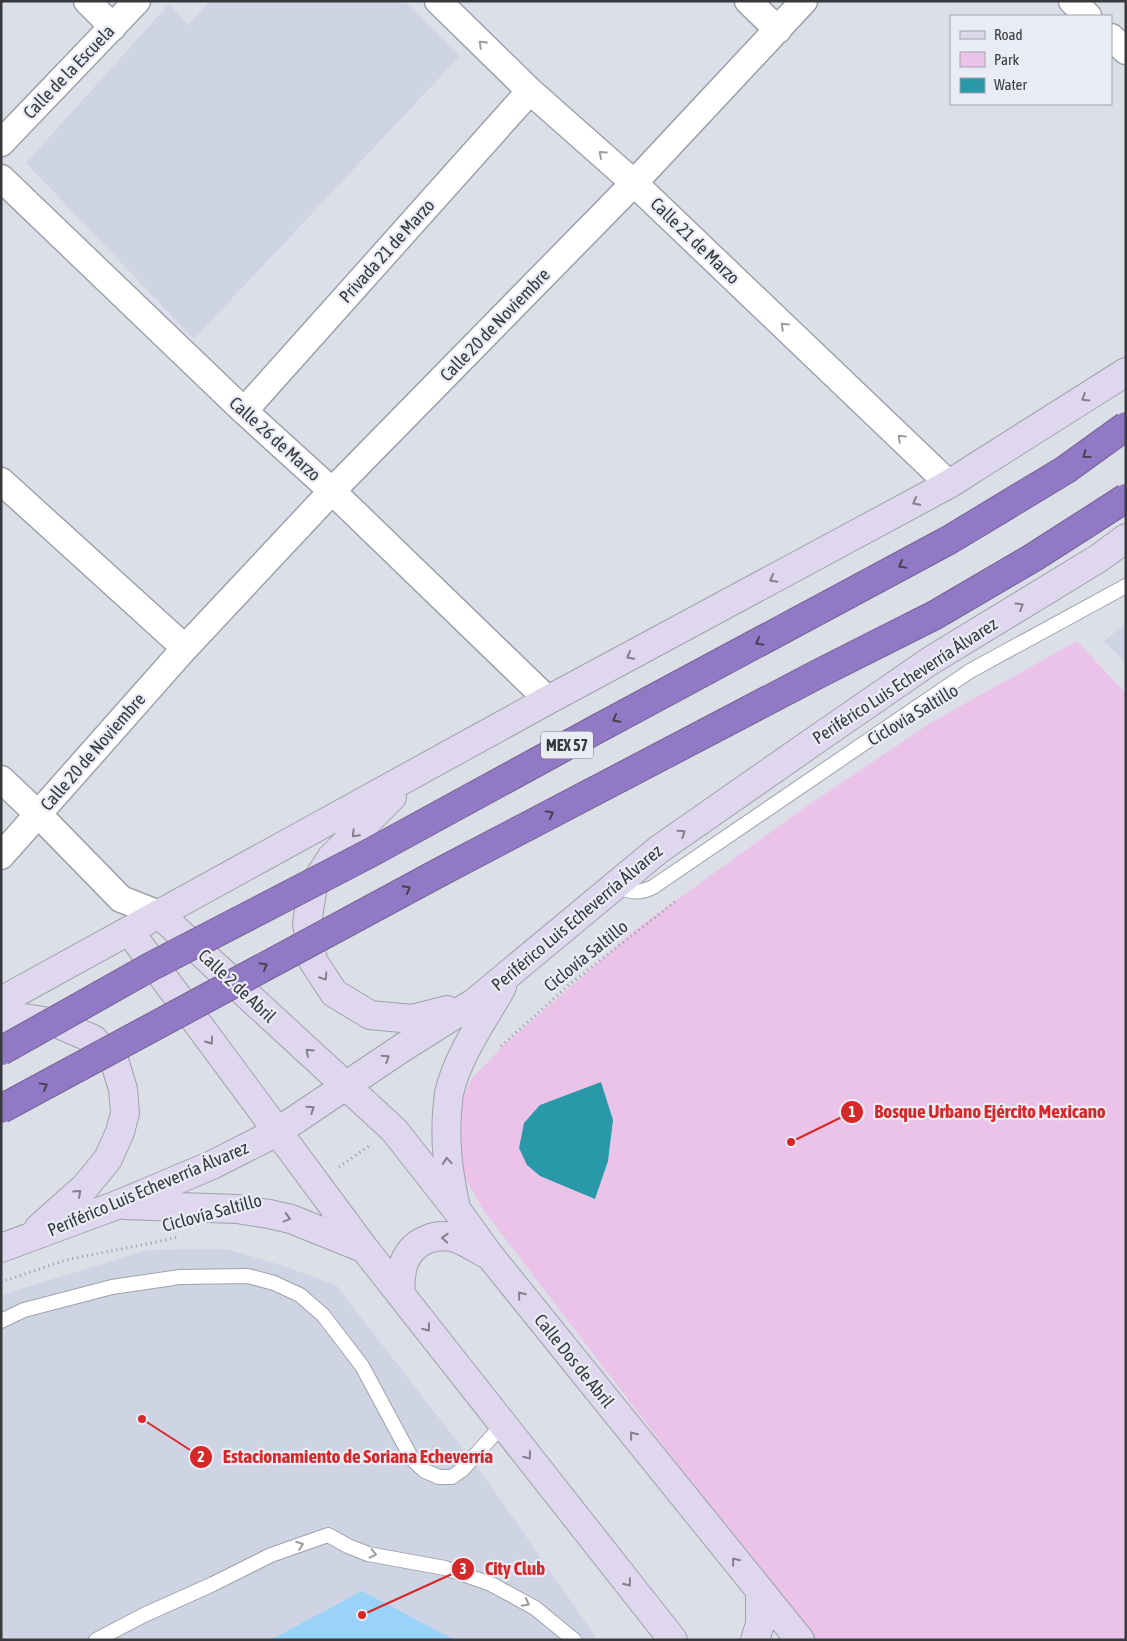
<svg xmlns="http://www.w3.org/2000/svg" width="1127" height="1641" viewBox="0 0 1127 1641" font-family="'Asap Condensed',sans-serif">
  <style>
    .built { fill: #ced4e4 }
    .green { fill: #ebc3e9 }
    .water { fill: #2999aa }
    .building { fill: #9ad2f8 }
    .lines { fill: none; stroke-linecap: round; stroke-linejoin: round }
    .lane-casing { stroke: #9ea2aa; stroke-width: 16 }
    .street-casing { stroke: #9ea2aa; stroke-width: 29 }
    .secondary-casing { stroke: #9ea2aa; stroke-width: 30 }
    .path { stroke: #989aa1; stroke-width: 3; stroke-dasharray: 1 4; stroke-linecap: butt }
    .lane { stroke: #fff; stroke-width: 14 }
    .street { stroke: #fff; stroke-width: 26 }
    .secondary { stroke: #ded7ee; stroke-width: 28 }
    .highway-bridge-casing { stroke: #726395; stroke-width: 30; stroke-linecap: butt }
    .highway-bridge { stroke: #9279c5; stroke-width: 28 }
    .oneway { stroke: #9c9c9e }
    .oneway2 { stroke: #83808d }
    .oneway3 { stroke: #464351 }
    .labels { text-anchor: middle; stroke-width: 4.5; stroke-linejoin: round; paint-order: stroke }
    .shield { fill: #e9ecf5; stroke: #6d6f74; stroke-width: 1 }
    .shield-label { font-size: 16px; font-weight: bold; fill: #38393d }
    .street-label { font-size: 18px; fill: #38393d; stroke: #e9ecf5 }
    .leader { fill: none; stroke: #d62828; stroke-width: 2 }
    .callout-dot { fill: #d62828; stroke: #e9ecf5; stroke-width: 2 }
    .mark-label { font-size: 15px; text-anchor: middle; font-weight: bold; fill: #fff }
    .callout-label { font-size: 19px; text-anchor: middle; font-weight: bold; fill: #d62828; stroke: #e9ecf5; stroke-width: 4.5; stroke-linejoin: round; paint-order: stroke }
  </style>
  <rect width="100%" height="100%" fill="#dcdfe8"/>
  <path class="built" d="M210 1H404L460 56 194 339 26 163 169 4 188 25Z
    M1126 623V663L1104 641Z
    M226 1249 284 1266 336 1285 484 1476 598 1640H1V1295L147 1250Z"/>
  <path class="green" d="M1077 641 1126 694V1640H812L484 1211 464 1177 457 1153 459 1104 472 1078 506 1043 639 927 810 804 932 722Z"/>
  <path class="water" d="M601 1082 613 1120 608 1161 595 1199 540 1176 527 1165 519 1148 524 1123 540 1105Z"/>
  <path class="building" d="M362 1591 455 1640H270Z"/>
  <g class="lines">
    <defs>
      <path id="lane" d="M615 886C630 891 637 895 653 887L970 671 1126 586
        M1 1321 24 1310 112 1287 180 1277 248 1276 274 1283 300 1295 323 1315 362 1366 412 1459 425 1471 439 1477H452L463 1469 503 1424
        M96 1640 144 1615 213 1584 271 1555 328 1535 348 1546 368 1554 445 1568 491 1584 535 1608 574 1640"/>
      <path id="street" d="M87 1 113 27
        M438 1 530 91 634 183 949 484
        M748 1 778 30
        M1072 1 1088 16
        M1111 37 1126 51
        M1 143 137 1
        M1 178 244 411 332 491 548 700
        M244 411 530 91
        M1 481 185 648
        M1 779 39 815 121 899 159 914
        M1 856 185 648 332 491 634 183 804 1"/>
      <path id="secondary" d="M392 797 331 858 313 886 307 923 313 961 334 993 370 1015 412 1019 447 1010
        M159 914 394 1130 456 1209 490 1256 800 1640
        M129 931 364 1248 673 1640
        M1 1001 548 700 949 484 1126 372
        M1 1021 18 1017 56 1023 93 1039 115 1063 123 1089 125 1113 120 1132 108 1159 85 1187 39 1228
        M455 1203C448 1171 445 1145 447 1112 448 1106 448 1099 449 1093 458 1055 483 1021 502 987
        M125 1205 237 1209 269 1214 291 1219 363 1248
        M1 1248 117 1205 212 1165 277 1132 402 1048 475 1002 658 850 817 739 930 661 1099 558 1126 538
        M400 1294C401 1284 400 1273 404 1263 412 1241 437 1231 458 1239 468 1243 477 1249 486 1254
        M755 1640 760 1624V1592"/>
    </defs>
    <use href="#lane" class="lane-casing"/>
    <use href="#street" class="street-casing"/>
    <use href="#secondary" class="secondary-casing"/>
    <path class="path" d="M501 1046 569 985 677 900
      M339 1167 369 1146
      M1 1282 66 1260 180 1237"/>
    <use href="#lane" class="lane"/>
    <use href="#street" class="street"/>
    <use href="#secondary" class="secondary"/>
    <defs>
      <path id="highway-bridge" d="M1 1051 152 966 370 853 597 729 949 540 1065 470 1126 426
        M1 1109 442 871 818 674 935 615 1034 557 1126 498"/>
    </defs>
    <use href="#highway-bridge" class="highway-bridge-casing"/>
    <use href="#highway-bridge" class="highway-bridge"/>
  </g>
  <defs><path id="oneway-chevron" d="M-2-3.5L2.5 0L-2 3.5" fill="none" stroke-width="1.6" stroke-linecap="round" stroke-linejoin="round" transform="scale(1.25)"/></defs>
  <g class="oneway">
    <use href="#oneway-chevron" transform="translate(482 44) rotate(-136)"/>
    <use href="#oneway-chevron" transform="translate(602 154) rotate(-138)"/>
    <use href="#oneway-chevron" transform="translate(784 326) rotate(-136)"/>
    <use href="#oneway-chevron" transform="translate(901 438) rotate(-136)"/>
    <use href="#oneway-chevron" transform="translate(300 1545) rotate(-20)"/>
    <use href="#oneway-chevron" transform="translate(373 1554) rotate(13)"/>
    <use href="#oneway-chevron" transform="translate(526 1603) rotate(28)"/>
  </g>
  <g class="oneway2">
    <use href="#oneway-chevron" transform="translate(1085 398) rotate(148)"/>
    <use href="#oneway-chevron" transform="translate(916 502) rotate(152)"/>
    <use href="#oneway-chevron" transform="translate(773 579) rotate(152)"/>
    <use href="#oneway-chevron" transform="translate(1020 606) rotate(-31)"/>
    <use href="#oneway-chevron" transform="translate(630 656) rotate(152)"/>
    <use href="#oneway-chevron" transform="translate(682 833) rotate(-35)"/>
    <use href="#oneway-chevron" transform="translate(355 834) rotate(135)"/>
    <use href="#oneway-chevron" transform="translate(324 977) rotate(57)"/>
    <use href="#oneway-chevron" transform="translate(210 1041) rotate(54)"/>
    <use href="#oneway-chevron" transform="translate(309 1052) rotate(-137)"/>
    <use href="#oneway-chevron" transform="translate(386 1058) rotate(-33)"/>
    <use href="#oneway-chevron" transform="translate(311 1109) rotate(-34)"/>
    <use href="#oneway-chevron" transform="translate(447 1161) rotate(-95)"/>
    <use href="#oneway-chevron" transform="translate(78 1193) rotate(-42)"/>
    <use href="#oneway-chevron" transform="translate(287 1218) rotate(15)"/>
    <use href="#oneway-chevron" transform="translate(445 1238) rotate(-177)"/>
    <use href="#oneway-chevron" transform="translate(521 1295) rotate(-129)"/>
    <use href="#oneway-chevron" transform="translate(427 1328) rotate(52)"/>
    <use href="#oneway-chevron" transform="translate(633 1435) rotate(-129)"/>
    <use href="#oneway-chevron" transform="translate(528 1456) rotate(52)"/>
    <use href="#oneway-chevron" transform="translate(735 1561) rotate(-129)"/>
    <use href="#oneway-chevron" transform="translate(628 1583) rotate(52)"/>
  </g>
  <g class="oneway3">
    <use href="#oneway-chevron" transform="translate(1086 455) rotate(144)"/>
    <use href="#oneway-chevron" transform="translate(902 565) rotate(152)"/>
    <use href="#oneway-chevron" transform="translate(759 642) rotate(152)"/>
    <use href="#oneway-chevron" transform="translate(616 719) rotate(152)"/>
    <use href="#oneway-chevron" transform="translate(550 814) rotate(-28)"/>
    <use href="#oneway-chevron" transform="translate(407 889) rotate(-28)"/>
    <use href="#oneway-chevron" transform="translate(264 966) rotate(-28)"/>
    <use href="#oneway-chevron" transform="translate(44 1086) rotate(-29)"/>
  </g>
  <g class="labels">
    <rect class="shield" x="541" y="731.5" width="52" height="27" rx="4"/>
    <g class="shield-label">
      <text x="567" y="751">MEX 57</text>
    </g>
    <g class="street-label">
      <text transform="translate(69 72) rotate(-46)" y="6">Calle de la Escuela</text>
      <text transform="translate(695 241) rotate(44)" y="6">Calle 21 de Marzo</text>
      <text transform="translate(387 251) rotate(-48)" y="6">Privada 21 de Marzo</text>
      <text transform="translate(495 325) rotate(-46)" y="6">Calle 20 de Noviembre</text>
      <text transform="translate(275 439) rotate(42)" y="6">Calle 26 de Marzo</text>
      <text transform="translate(905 681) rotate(-33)" y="6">Periférico Luis Echeverría Álvarez</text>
      <text transform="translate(913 715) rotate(-31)" y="6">Ciclovía Saltillo</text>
      <text transform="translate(93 752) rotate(-49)" y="6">Calle 20 de Noviembre</text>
      <text transform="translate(577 918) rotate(-40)" y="6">Periférico Luis Echeverría Álvarez</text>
      <text transform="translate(586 956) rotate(-39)" y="6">Ciclovía Saltillo</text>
      <text transform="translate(237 986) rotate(43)" y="6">Calle 2 de Abril</text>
      <text transform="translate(148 1189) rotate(-23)" y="6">Periférico Luis Echeverría Álvarez</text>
      <text transform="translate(212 1213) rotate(-15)" y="6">Ciclovía Saltillo</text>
      <text transform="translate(574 1361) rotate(51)" y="6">Calle Dos de Abril</text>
    </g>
  </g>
  <path class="leader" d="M791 1142L852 1112M142 1419L201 1457M362 1615L463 1569"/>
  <g class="callout-dot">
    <circle cx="791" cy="1142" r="5"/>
    <circle cx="142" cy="1419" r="5"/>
    <circle cx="362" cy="1615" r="5"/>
    <circle cx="852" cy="1112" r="12"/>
    <circle cx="201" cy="1457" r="12"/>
    <circle cx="463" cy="1569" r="12"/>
  </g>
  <g class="mark-label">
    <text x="852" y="1117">1</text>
    <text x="201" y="1462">2</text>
    <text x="463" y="1574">3</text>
  </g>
  <g class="callout-label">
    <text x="990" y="1118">Bosque Urbano Ejército Mexicano</text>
    <text x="358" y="1463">Estacionamiento de Soriana Echeverría</text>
    <text x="515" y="1575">City Club</text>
  </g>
  <rect width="1127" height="1641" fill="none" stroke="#38393d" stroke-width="5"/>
  <rect x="950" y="15" width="162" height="90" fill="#e9ecf5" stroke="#a2a4ab"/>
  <rect x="960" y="31" width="25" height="8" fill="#ded7ee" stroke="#a2a4ab"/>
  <text x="994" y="40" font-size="15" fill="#38393d">Road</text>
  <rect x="960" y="52" width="25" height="15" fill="#ebc3e9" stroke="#a2a4ab"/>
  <text x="994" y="65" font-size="15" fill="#38393d">Park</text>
  <rect x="960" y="78" width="25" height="15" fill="#2999aa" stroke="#a2a4ab"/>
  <text x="994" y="90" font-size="15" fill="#38393d">Water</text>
</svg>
